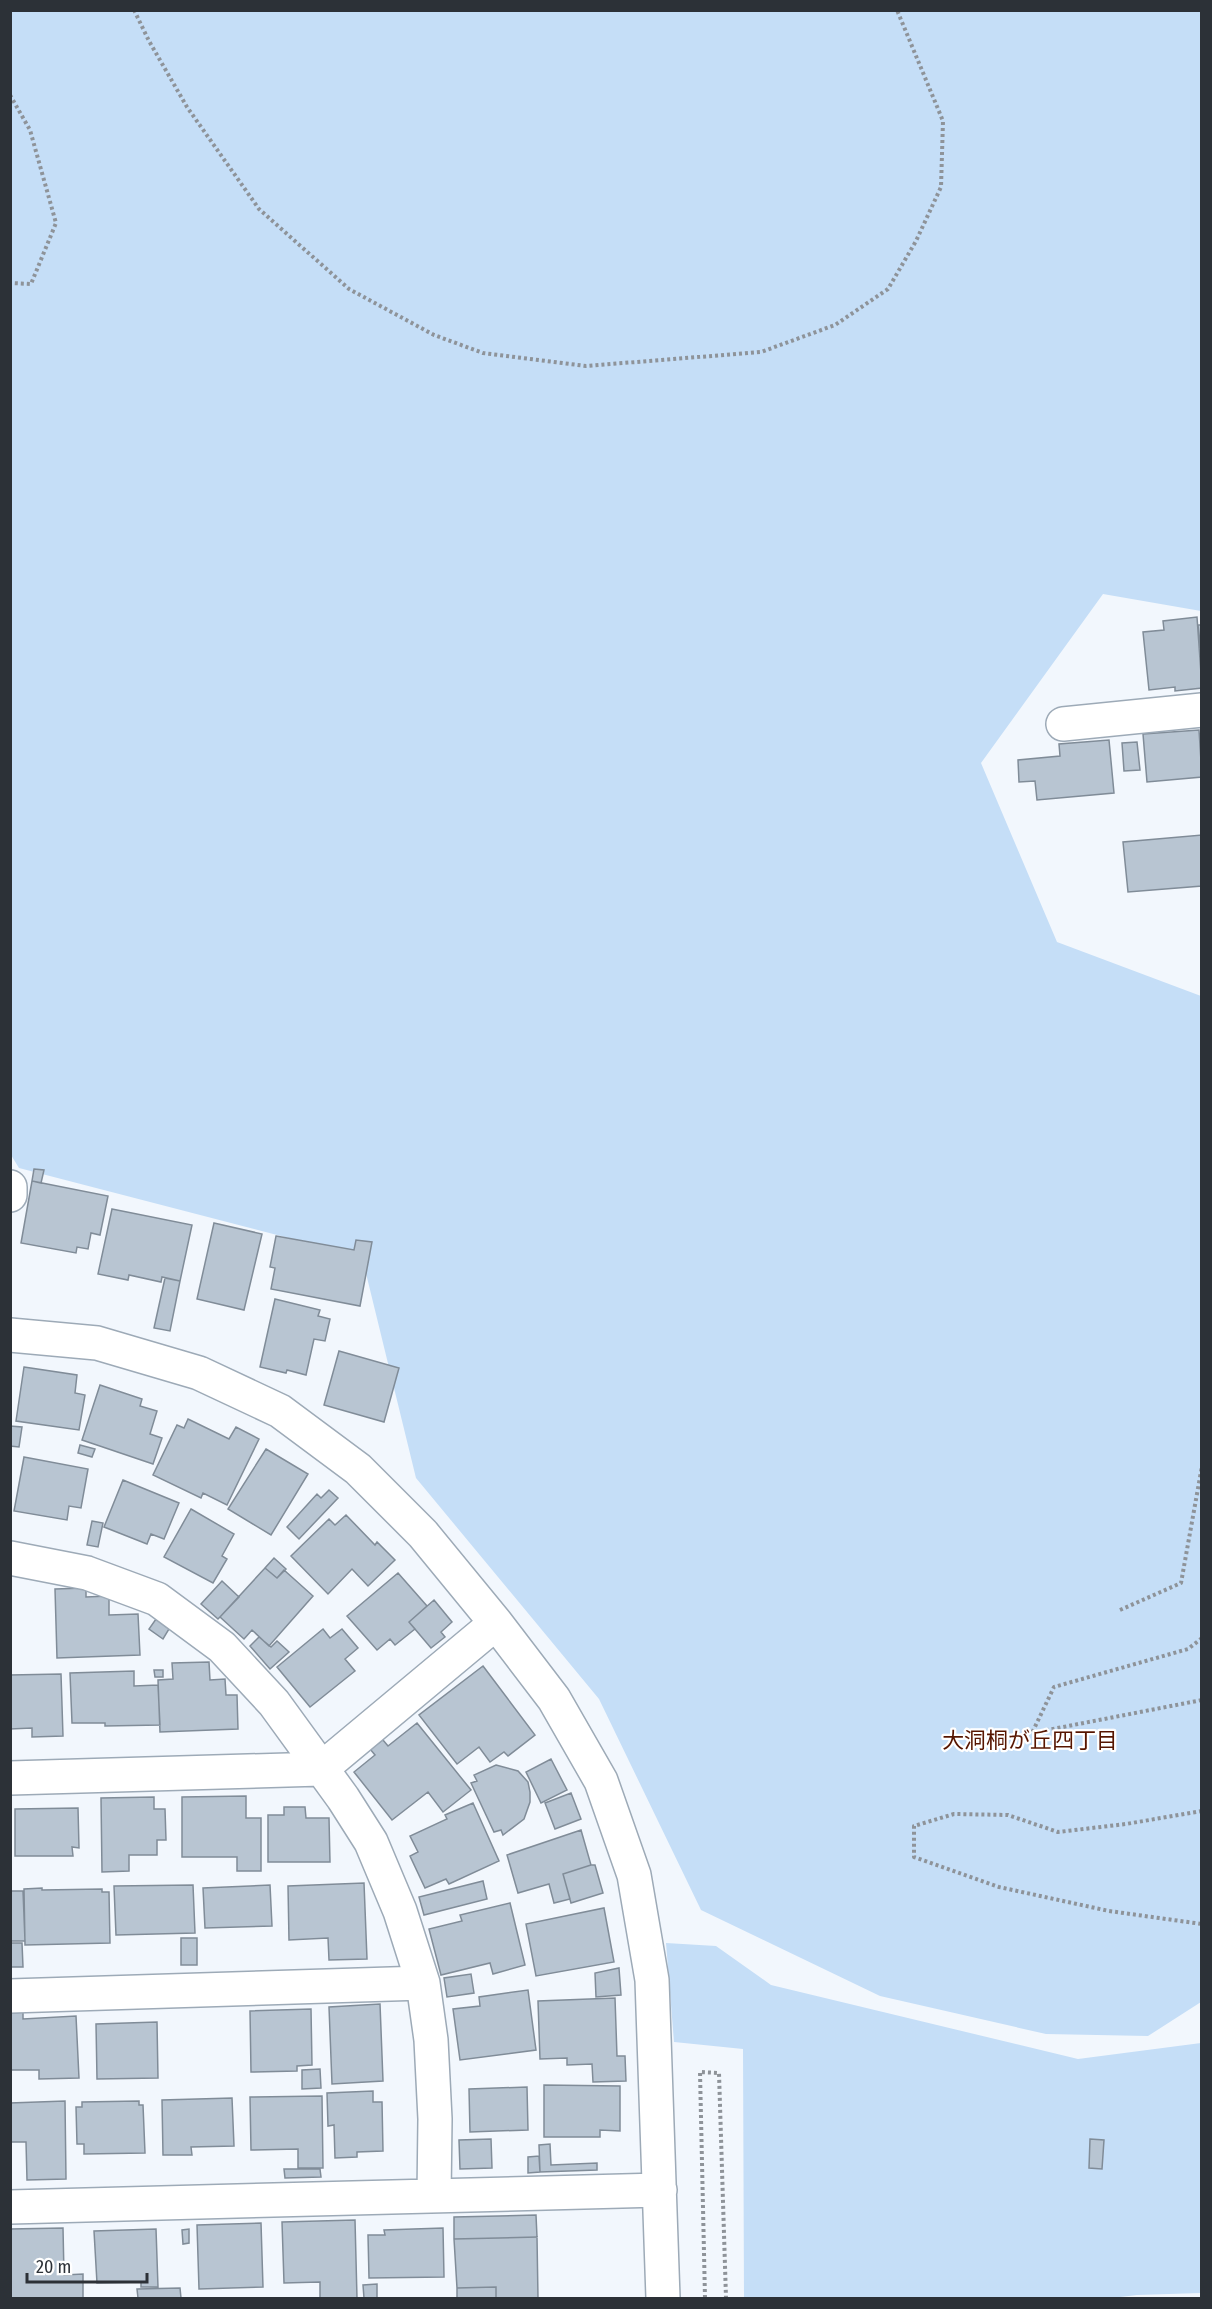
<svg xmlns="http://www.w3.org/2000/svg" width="1212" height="2309" viewBox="0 0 1212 2309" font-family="'Fira Sans Condensed','Noto Sans JP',sans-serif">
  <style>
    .green { fill: #c5def7 }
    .building { fill: #b8c5d2; stroke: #808c98; stroke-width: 1.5 }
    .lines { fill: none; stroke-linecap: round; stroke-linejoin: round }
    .minor-casing { stroke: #9daab7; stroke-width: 36 }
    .path { stroke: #8e9399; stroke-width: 4; stroke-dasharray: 3 3; stroke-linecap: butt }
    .minor { stroke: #fff; stroke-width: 33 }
    .labels { text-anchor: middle; stroke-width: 4.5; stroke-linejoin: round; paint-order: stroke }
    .neighbourhood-label { font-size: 22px; fill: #561500; stroke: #fff }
  </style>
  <rect width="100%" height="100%" fill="#f2f7fd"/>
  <path class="green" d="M10 11H1201V611L1103 594 981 763 1057 942 1201 996V2002L1148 2036 1046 2034 880 1996 701 1910 599 1699 416 1478 362 1257 19 1168 11 1155Z
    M666 1943 716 1946 771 1985 1078 2059 1201 2043V2293L1137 2295 1112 2298H744L743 2049 674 2042Z"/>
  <path class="building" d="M1197 617 1202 688 1175 691V687L1149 690 1143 632 1164 630 1163 621Z
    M1198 625H1202V659Z
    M1199 730 1202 777 1147 782 1143 734Z
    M1109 740 1114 793 1037 800 1035 781 1019 782 1018 760 1060 756 1059 744Z
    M1137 742 1140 770 1124 771 1122 743Z
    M1202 835V886L1128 892 1123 842Z
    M34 1169 44 1170 41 1183 32 1181Z
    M32 1181 108 1196 100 1235 91 1233 88 1249 77 1247 76 1253 21 1243Z
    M112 1209 192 1225 180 1281 162 1277 161 1282 129 1275 128 1280 98 1274Z
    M214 1223 262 1234 244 1310 197 1299Z
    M276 1236 354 1250 356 1240 372 1242 360 1306 271 1289 275 1268 270 1267Z
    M165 1278 180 1281 170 1331 154 1328Z
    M275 1299 320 1310 318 1316 330 1319 325 1341 314 1339 306 1375 287 1370 286 1373 260 1367Z
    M339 1351 399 1368 384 1422 324 1405Z
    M24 1367 77 1375 75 1393 85 1395 79 1430 16 1421Z
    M100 1385 142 1399 140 1406 157 1411 150 1434 162 1438 153 1464 82 1440Z
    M188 1419 229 1439 236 1427 259 1439 227 1505 203 1493 201 1498 153 1475 177 1425 184 1428Z
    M10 1426 22 1427 19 1447 10 1446Z
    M80 1445 95 1449 92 1457 78 1453Z
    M266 1449 308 1474 271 1535 228 1509Z
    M24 1457 88 1469 81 1508 69 1506 67 1520 14 1511Z
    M123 1480 179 1503 164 1539 151 1534 147 1544 104 1527Z
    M329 1490 338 1498 299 1539 287 1527 317 1494 321 1498Z
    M191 1509 234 1534 222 1556 227 1559 213 1583 164 1557Z
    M346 1515 375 1545 377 1542 395 1560 368 1586 352 1569 328 1594 291 1556 329 1519 335 1525Z
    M92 1521 103 1523 98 1547 87 1545Z
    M274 1558 286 1569 277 1578 265 1568Z
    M265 1568 277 1578 284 1570 313 1596 269 1646 252 1630 244 1639 220 1617Z
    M398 1573 427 1606 409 1622 415 1629 395 1645 390 1639 377 1650 347 1616Z
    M222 1581 239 1597 218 1619 201 1604Z
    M86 1588V1597L109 1596V1615L138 1614 140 1655 57 1658 55 1589Z
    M434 1600 452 1622 441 1632 445 1637 431 1648 409 1622Z
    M156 1619 169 1629 163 1639 149 1629Z
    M323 1629 330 1638 342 1629 358 1648 345 1659 355 1671 310 1707 277 1667Z
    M259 1637 271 1647 277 1641 289 1652 270 1669 250 1646Z
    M209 1662 210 1680 225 1679 226 1695H237L238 1729 160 1732 158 1680 173 1679 172 1663Z
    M483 1666 535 1735 508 1756 504 1752 490 1762 479 1747 457 1764 419 1715Z
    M154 1670H163V1677H155Z
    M134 1671V1686L158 1685 160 1725 105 1726V1723H72L70 1673Z
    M61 1674 63 1736 32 1737V1728L10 1729V1675Z
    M417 1723 471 1790 443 1812 428 1792 392 1820 354 1772 375 1755 370 1749 383 1740 388 1746Z
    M551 1759 567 1790 541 1803 526 1772Z
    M496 1765 518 1771 528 1782 530 1792V1802L524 1819 503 1835 501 1830 494 1832 471 1783 477 1781 474 1775Z
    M571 1793 581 1819 555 1829 545 1803Z
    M246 1796V1818H261V1871H237V1857H182V1797Z
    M154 1797V1809H165L166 1840H157V1855H129V1871L102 1872 101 1798Z
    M473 1803 499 1861 449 1884 446 1879 425 1888 410 1856 418 1852 410 1836 447 1819 445 1815Z
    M284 1807H305L306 1818H329L330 1862H268V1815H284Z
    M78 1808 79 1848 72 1847 73 1856H15V1809Z
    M581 1830 591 1865 563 1874 570 1899 554 1903 549 1884 518 1893 507 1855Z
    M591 1865H595L603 1893 571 1903 563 1874Z
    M483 1881 487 1899 424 1915 419 1897Z
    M364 1883 367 1959 329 1960 328 1938 289 1940 288 1886Z
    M193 1885 195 1933 116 1935 114 1886Z
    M270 1885 272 1926 205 1928 203 1888Z
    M42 1888V1890L102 1889V1892H109L110 1943 25 1945 24 1889Z
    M10 1891H23L25 1941H10Z
    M510 1903 525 1965 493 1974 490 1963 441 1975 429 1929 462 1921 460 1915Z
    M604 1908 614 1962 536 1976 526 1924Z
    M181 1938H197V1965H181Z
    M10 1943H22L23 1967H10Z
    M619 1968 621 1995 596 1997 595 1973Z
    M471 1974 474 1993 447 1997 444 1978Z
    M528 1990 536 2050 460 2060 453 2009 480 2006 479 1997Z
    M615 1998 617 2056H625L626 2081 593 2082 592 2064 567 2065V2058L540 2059 538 2001Z
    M380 2004 383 2081 332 2084 329 2007Z
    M311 2009 312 2065 297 2066V2071L251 2072 250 2011Z
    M23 2012V2019L76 2016 79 2078 39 2079V2070H10V2013Z
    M157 2022 158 2078 97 2079 96 2024Z
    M320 2069 321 2088 302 2089V2070Z
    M544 2085 620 2086V2131L600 2130V2137H544Z
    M527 2087 528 2130 470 2132 469 2089Z
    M373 2091V2102H382L383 2151 357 2152V2157L335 2158 334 2125 328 2126 327 2093Z
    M322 2096 323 2168H298V2149L251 2150 250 2097Z
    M232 2098 234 2146 191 2147 192 2155H163L162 2100Z
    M65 2101 66 2179 27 2180 26 2142H10V2103Z
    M139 2101V2105H143L145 2153 84 2154V2144H77L76 2107H82V2102Z
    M491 2139 492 2168 460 2169 459 2140Z
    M1090 2139 1104 2140 1102 2169 1089 2168Z
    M550 2144 551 2165 597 2163V2170L540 2172 539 2145Z
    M539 2156 540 2172 528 2173V2157Z
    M284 2169H320L321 2177 285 2178Z
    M536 2215 537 2237 454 2239V2217Z
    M355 2220 357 2298H320V2282L284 2283 282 2222Z
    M261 2223 263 2287 199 2289 197 2225Z
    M63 2228 64 2275 83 2274V2298H10V2229Z
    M443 2228 444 2277 369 2278 368 2235H385L384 2230Z
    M156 2229 158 2287H141V2282L97 2283 94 2231Z
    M189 2229V2243L183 2244 182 2230Z
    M537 2237 538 2298H496V2287L457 2288 454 2239Z
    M377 2284V2298H364L363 2285Z
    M496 2287V2298H457V2288Z
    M180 2288 181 2298H138L137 2289Z"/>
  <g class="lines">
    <defs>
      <path id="minor" d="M1063 724 1202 710
        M10 1187V1195
        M10 1335 97 1343 199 1373 280 1411 358 1469 423 1534 496 1623 554 1699 601 1781 634 1875 652 1980 663 2298
        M10 1558 87 1573 157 1599 222 1647 274 1703 343 1798 371 1842 400 1911 423 1983 431 2040 435 2119 434 2196
        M10 1778 321 1769 496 1623
        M10 1996 423 1983
        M10 2207 660 2190"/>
    </defs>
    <use href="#minor" class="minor-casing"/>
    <path class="path" d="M134 10 149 41 187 107 259 209 349 289 434 335 483 353 586 366 761 352 835 325 888 289 916 241 941 187 943 121 897 10
      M10 95 30 130 56 223 31 284 10 283
      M1120 1610 1181 1583 1202 1466
      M1202 1638 1188 1649 1054 1687 1032 1733 1202 1700
      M1202 1811 1126 1824 1058 1832 1008 1815 954 1814 914 1826V1857L999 1887 1109 1911 1202 1924
      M705 2298 700 2072 719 2073 726 2298"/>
    <use href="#minor" class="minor"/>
  </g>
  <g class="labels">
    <g class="neighbourhood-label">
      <text x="1030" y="1748">大洞桐が丘四丁目</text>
    </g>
  </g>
  <rect width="1212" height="2309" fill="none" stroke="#2c3137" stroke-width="24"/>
  <path d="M27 2273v9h120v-9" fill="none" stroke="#2c3137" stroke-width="3"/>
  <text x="36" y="2273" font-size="18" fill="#2c3137" stroke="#ffffff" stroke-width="4.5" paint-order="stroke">20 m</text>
</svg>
